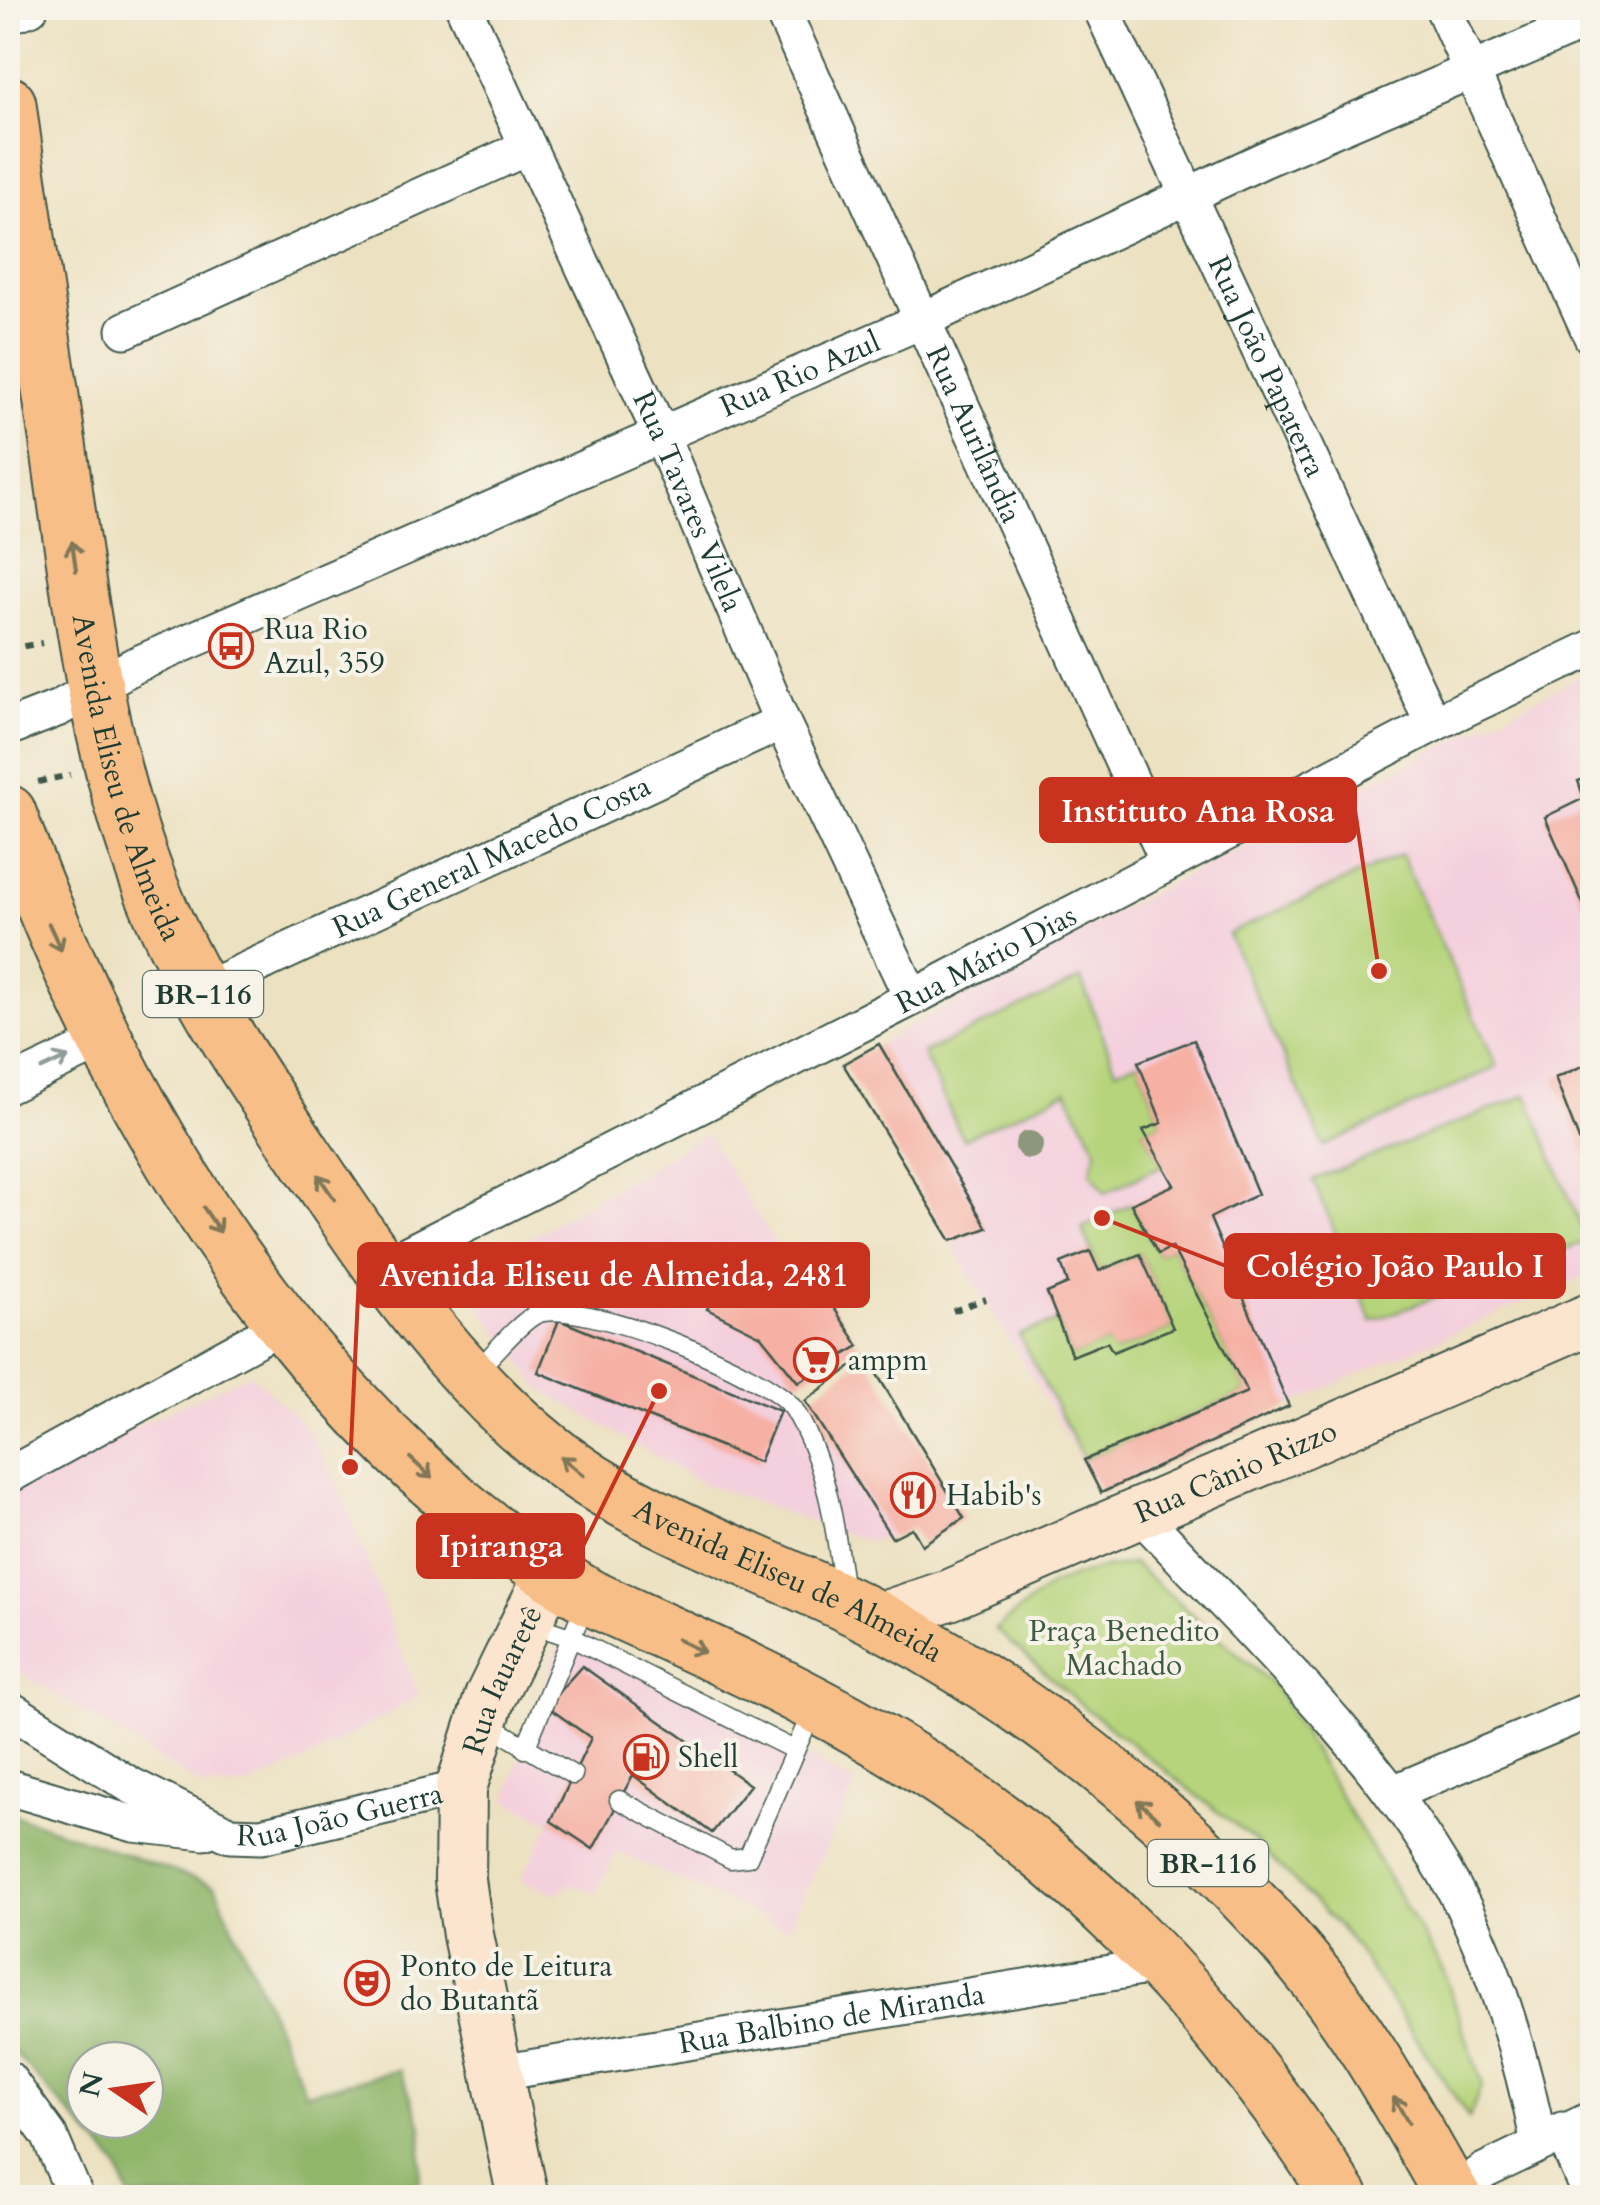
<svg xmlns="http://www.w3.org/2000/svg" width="1600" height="2205" viewBox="0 0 1600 2205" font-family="Cardo,serif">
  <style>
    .built { fill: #f4cfdd }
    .green { fill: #b6d47b; stroke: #6a8858; stroke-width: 2.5 }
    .forest { fill: #90b66b; stroke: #587a50; stroke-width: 2.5; fill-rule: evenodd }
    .building { fill: #f6b0a4 }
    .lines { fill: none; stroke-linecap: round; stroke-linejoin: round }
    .lane-casing { stroke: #3e5649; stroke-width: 21 }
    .street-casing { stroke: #3e5649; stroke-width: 39 }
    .secondary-casing { stroke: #3e5649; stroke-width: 54 }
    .primary-casing { stroke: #3e5649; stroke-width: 59 }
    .path { stroke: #3e5649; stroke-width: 6; stroke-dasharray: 8 8; stroke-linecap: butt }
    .lane { stroke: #fff; stroke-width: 18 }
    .street { stroke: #fff; stroke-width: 35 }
    .secondary { stroke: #fce5cf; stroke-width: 50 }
    .primary { stroke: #f7be87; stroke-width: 55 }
    .tree { fill: #8c977b }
    .oneway { stroke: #807759 }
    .oneway2 { stroke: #8f9e9a }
    .labels { text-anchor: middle; stroke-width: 8; stroke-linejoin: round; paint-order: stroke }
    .shield { fill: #f7f3e8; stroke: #60746a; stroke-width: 2.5 }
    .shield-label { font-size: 28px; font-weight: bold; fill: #1f3d34 }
    .street-label { font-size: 30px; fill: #1f3d34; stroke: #f7f3e8 }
    .poi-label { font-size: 30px; fill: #1f3d34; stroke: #f7f3e8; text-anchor: start }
    .park-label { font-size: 30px; fill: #3d5b42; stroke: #f7f3e8 }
    .leader { fill: none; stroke: #c8321e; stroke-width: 4 }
    .callout-dot { fill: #c8321e; stroke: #f7f3e8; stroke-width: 4 }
    .callout { fill: #c8321e; stroke: #c8321e; stroke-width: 4 }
    .callout-label { font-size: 32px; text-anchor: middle; font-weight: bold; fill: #fff }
  </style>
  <rect width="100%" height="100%" fill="#f7f3e8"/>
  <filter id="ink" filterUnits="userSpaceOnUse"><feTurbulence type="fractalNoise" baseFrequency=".01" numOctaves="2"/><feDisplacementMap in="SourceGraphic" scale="20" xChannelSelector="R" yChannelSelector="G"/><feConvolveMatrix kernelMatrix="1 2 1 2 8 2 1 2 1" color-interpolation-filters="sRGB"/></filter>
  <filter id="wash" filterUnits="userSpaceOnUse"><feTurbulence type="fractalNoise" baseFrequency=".0048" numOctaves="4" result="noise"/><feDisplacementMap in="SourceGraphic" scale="40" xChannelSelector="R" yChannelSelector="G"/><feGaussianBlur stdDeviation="2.25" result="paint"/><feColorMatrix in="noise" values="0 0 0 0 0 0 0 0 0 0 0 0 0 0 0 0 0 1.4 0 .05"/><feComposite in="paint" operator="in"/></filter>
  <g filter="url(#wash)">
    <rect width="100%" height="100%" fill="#ece1c1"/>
    <path class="built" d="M1592 671V1273L1337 1383 1101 1493 843 1064 1136 901Z
      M706 1134 789 1265 809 1270 859 1346 798 1383 805 1401 892 1538 867 1541 700 1482 541 1389 460 1279Z
      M250 1374 304 1425 337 1483 419 1696 305 1761 244 1787H203L8 1666V1485Z
      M565 1624 856 1784 787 1929 617 1852 596 1893 571 1884 555 1894 521 1880 551 1822 506 1800Z"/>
    <path class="green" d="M1401 855 1497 1067 1324 1146 1228 934Z
      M1081 979 1116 1070 1138 1062 1162 1123 1143 1130 1163 1165 1105 1193 1091 1171 1097 1150 1067 1091 963 1139 923 1053Z
      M1527 1095 1587 1241 1372 1321 1313 1180Z
      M1131 1204 1158 1254 1172 1247 1247 1392 1084 1460 1019 1335 1058 1321 1072 1356 1107 1342 1114 1352 1173 1328 1140 1254 1099 1271 1082 1228Z
      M1134 1564 1275 1686 1444 1972 1482 2084 1469 2118 1350 1939 1253 1839 1084 1707 995 1629 1052 1585 1097 1569Z"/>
    <path class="forest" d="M8 1813 215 1886 306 2093 400 2070 422 2126 420 2181 404 2197H130L116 2164 8 2046ZM85 2060H145V2120H85Z"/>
    <g id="blocks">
      <path class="building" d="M1592 776V924L1545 817 1584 798 1578 781Z
        M1194 1040 1258 1194 1210 1218 1289 1406 1101 1493 1084 1460 1247 1392 1172 1247 1158 1254 1131 1204 1174 1185 1143 1130 1162 1123 1138 1062Z
        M879 1044 987 1228 951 1241 843 1064Z
        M1592 1062V1173L1555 1078Z
        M1090 1251 1099 1271 1140 1254 1173 1328 1113 1352 1107 1342 1072 1356 1047 1293 1068 1284 1061 1263Z
        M738 1253 809 1270 859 1346 798 1382 761 1336 707 1309Z
        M559 1320 780 1411 759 1462 538 1372Z
        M866 1356 964 1518 922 1545 912 1528 892 1538 805 1401Z
        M582 1666 750 1785 712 1833 633 1775 593 1849 551 1821 591 1738 546 1706Z"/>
    </g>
  </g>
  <g filter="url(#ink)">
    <use href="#blocks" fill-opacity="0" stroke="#3e5649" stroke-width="2.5"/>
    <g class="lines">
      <defs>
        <path id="lane" d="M476 1372C491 1357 520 1321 537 1314 576 1296 774 1374 795 1411 828 1467 836 1530 844 1594
          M531 1624 570 1637 794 1750
          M484 1722 573 1775
          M525 1749 586 1602
          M619 1800 731 1859 748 1857 813 1710"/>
        <g id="street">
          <path id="s1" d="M464 8 661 435 782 722 912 998"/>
          <path id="s2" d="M781 8 1168 862"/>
          <path id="s3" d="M1101 8 1433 724"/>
          <path d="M1443 8 1592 337"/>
          <path d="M8 16 30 8"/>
          <path d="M125 330 528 147"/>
          <path id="s4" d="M8 728 59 708 133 666 923 320 1263 160 1592 19"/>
          <path id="s5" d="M201 991 782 722"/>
          <path d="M8 1086 103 1041"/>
          <path id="s6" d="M380 1268 912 998 1433 724 1592 648"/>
          <path d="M8 1476 284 1324"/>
          <path d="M1140 1514C1245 1627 1365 1738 1444 1871 1492 1952 1520 2051 1539 2143"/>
          <path id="s7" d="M8 1708 130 1785 230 1835 261 1836 461 1788"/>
          <path d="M8 1787 134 1824 204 1832"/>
          <path d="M1393 1793 1592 1709"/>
          <path id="s8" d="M498 2073 1165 1964"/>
          <path d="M8 2079 49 2135 76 2198"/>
          <path d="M1562 2130 1591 2198"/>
          <path d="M1447 2198 1484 2171 1592 2119"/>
        </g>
        <g id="secondary">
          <path id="s9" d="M877 1619 949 1595 1592 1318"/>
          <path id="s10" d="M523 2198 468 1935 460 1880 461 1788 490 1697 550 1574"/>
        </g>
        <g id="primary">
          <path id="s11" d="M8 104C24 225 44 345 61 465 80 604 99 757 151 888 196 1001 269 1101 336 1202 404 1303 486 1413 590 1480 682 1538 785 1571 881 1621 1039 1705 1207 1840 1318 1980 1370 2046 1412 2125 1454 2198"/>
          <path d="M8 813C118 1117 305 1427 589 1597 680 1639 775 1680 862 1730 1065 1845 1217 2002 1341 2198"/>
        </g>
      </defs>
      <use href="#lane" class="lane-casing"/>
      <use href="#street" class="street-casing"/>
      <use href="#secondary" class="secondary-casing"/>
      <use href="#primary" class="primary-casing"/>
      <path class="path" d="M8 541V579
        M8 649 42 643
        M8 657 15 687
        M38 782 70 775
        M953 1311 986 1299"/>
      <use href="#lane" class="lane"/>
      <use href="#street" class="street"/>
      <use href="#secondary" class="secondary"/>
      <use href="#primary" class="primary"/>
    </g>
    <circle class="tree" cx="1029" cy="1145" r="14"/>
    <defs><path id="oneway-shaft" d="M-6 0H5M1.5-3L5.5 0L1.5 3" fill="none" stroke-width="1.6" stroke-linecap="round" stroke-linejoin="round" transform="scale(2.5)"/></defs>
    <g class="oneway">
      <use href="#oneway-shaft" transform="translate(74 556) rotate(-98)"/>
      <use href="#oneway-shaft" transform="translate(55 937) rotate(65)"/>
      <use href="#oneway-shaft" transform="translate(326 1187) rotate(-124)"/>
      <use href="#oneway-shaft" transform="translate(212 1220) rotate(56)"/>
      <use href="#oneway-shaft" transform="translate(572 1466) rotate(-141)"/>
      <use href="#oneway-shaft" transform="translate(421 1468) rotate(43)"/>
      <use href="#oneway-shaft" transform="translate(691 1646) rotate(26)"/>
      <use href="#oneway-shaft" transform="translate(1148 1810) rotate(-139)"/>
      <use href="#oneway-shaft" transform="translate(1401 2110) rotate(-120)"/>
    </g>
    <use class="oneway2" href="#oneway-shaft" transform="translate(55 1063) rotate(-25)"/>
  </g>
  <defs>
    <symbol id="bus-ring" viewBox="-11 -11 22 22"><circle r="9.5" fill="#f7f3e8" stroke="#c8321e" stroke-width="1.5"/><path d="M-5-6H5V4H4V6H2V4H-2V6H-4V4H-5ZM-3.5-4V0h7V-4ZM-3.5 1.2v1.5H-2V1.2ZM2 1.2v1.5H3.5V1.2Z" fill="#c8321e"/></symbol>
    <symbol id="supermarket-ring" viewBox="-11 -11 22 22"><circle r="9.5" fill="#f7f3e8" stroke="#c8321e" stroke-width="1.5"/><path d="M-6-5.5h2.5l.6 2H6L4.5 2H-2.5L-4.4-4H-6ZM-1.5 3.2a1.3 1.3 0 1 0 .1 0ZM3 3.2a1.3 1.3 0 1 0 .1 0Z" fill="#c8321e"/></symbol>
    <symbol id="restaurant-ring" viewBox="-11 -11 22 22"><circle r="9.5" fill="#f7f3e8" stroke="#c8321e" stroke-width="1.5"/><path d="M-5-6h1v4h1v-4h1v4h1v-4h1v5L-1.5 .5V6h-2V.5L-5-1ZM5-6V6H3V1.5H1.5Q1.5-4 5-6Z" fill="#c8321e"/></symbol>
    <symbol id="fuel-ring" viewBox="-11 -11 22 22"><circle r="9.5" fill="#f7f3e8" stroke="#c8321e" stroke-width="1.5"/><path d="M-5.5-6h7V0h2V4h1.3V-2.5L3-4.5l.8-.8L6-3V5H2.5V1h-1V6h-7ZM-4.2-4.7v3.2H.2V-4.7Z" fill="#c8321e"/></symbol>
    <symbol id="theatre-ring" viewBox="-11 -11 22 22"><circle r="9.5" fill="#f7f3e8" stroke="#c8321e" stroke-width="1.5"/><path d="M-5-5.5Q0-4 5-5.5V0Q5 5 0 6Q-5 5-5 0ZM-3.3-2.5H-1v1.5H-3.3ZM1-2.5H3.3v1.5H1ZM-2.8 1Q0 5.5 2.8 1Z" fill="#c8321e"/></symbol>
  </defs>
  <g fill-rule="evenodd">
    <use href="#bus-ring" x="206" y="621" width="50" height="50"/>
    <use href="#supermarket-ring" x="791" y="1335" width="50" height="50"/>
    <use href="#restaurant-ring" x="888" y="1470" width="50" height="50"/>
    <use href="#fuel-ring" x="621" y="1732" width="50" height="50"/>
    <use href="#theatre-ring" x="342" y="1958" width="50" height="50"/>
  </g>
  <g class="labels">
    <g class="shield">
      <rect x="143" y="971" width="120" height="46" rx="8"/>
      <rect x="1148" y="1840" width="120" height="46" rx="8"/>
    </g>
    <g class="shield-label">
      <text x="203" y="1004">BR-116</text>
      <text x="1208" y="1873">BR-116</text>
    </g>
    <g class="street-label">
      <text dy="10" stroke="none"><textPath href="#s3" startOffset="395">Rua João Papaterra</textPath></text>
      <text dy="10" stroke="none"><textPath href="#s4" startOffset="868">Rua Rio Azul</textPath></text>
      <text dy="10" stroke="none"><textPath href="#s2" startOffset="468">Rua Aurilândia</textPath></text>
      <text dy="10" stroke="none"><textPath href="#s1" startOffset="542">Rua Tavares Vilela</textPath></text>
      <text dy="10" stroke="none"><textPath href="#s11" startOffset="685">Avenida Eliseu de Almeida</textPath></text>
      <text dy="10" stroke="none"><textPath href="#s5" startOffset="320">Rua General Macedo Costa</textPath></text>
      <text dy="10" stroke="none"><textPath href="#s6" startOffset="680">Rua Mário Dias</textPath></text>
      <text dy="10" stroke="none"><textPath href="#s9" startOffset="388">Rua Cânio Rizzo</textPath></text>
      <text dy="10" stroke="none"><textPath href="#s11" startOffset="1765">Avenida Eliseu de Almeida</textPath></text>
      <text dy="10" stroke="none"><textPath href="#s10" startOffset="532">Rua Iauaretê</textPath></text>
      <text dy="10" stroke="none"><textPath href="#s7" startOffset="368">Rua João Guerra</textPath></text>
      <text dy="10" stroke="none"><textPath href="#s8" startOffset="338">Rua Balbino de Miranda</textPath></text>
    </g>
    <g class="poi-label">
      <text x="264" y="639">Rua Rio<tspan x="264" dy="34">Azul, 359</tspan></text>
      <text x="848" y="1370">ampm</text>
      <text x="946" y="1505">Habib's</text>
      <text x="678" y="1767">Shell</text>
      <text x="400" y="1976">Ponto de Leitura<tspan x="400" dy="34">do Butantã</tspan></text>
    </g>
    <g class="park-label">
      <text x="1124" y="1641">Praça Benedito<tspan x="1124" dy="34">Machado</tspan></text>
    </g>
  </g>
  <path class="leader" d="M1379 971L1355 810M1102 1218L1226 1266M350 1467L359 1275M659 1391L583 1546"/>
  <g class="callout-dot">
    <circle cx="1379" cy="971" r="10"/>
    <circle cx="1102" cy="1218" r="10"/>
    <circle cx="350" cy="1467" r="10"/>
    <circle cx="659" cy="1391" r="10"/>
  </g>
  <g class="callout">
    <rect x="1041" y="779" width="314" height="62" rx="10"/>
    <rect x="1226" y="1235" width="338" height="62" rx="10"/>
    <rect x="359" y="1244" width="509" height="62" rx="10"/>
    <rect x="418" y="1515" width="165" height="62" rx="10"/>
  </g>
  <g class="callout-label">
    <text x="1198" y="822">Instituto Ana Rosa</text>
    <text x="1395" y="1277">Colégio João Paulo I</text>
    <text x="614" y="1286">Avenida Eliseu de Almeida, 2481</text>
    <text x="501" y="1557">Ipiranga</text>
  </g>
  <rect width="1600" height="2205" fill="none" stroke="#f7f3e8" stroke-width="40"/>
  <g transform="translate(115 2090) rotate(283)"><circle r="48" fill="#f7f3e8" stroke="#a1aaa0" stroke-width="2.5"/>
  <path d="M0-8L18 38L0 25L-18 38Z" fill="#c8321e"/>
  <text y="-15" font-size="28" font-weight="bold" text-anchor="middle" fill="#1f3d34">N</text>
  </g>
</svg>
